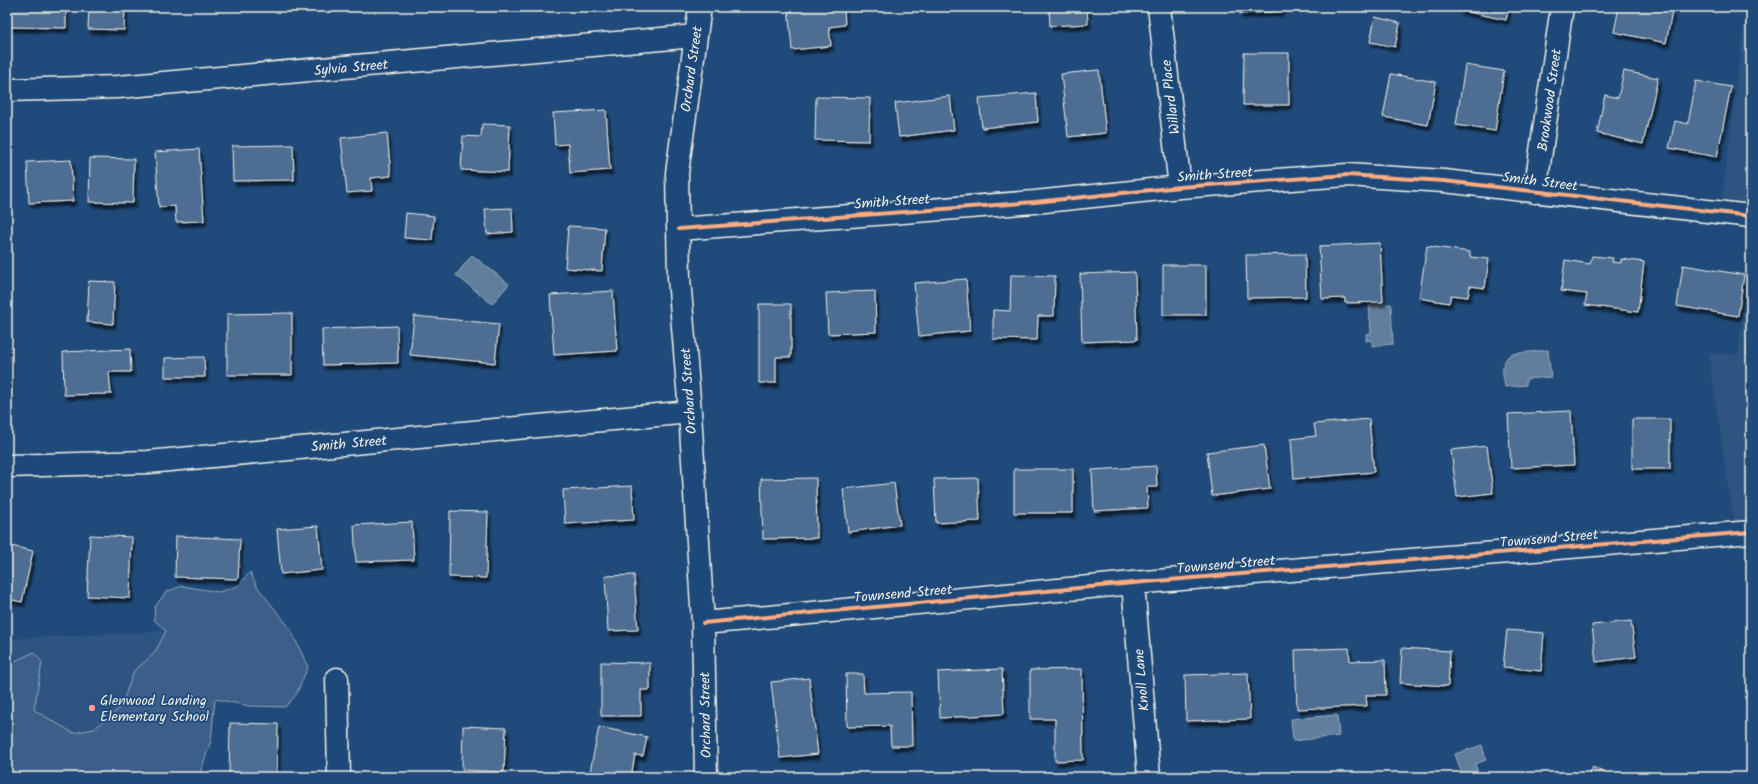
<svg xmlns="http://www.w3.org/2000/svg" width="1758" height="784" viewBox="0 0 1758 784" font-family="Kalam,sans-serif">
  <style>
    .built { fill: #2d5581 }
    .green { fill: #3a5f88; stroke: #97a8b8 }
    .water { fill: #627e9d; stroke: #9cacbb }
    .building { fill: #4d6e92; stroke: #f4f1e8; filter: url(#shadow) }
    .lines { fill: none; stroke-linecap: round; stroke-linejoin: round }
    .minor-casing { stroke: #f4f1e8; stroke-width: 25 }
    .minor { stroke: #1f4a7a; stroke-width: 22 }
    .cycleway-casing { stroke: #1f4a7a; stroke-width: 6 }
    .cycleway { stroke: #ffac80; stroke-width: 4 }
    .poi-dot { fill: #ff9aa2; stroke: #1f4a7a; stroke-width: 1.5 }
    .labels { text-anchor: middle; stroke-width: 3.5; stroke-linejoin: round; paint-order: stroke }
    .street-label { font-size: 14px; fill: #f4f1e8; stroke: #1f4a7a }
    .poi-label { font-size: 14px; fill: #f4f1e8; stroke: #1f4a7a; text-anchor: start }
  </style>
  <defs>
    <filter id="shadow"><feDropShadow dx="2.5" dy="4.5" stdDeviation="1" flood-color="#0009"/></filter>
  </defs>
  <rect width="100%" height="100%" fill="#1f4a7a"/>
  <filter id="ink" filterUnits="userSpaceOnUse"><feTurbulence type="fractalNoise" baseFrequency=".025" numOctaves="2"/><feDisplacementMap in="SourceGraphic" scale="8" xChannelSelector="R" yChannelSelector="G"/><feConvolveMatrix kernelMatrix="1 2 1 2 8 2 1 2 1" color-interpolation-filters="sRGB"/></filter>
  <g filter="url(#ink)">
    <path class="built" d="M1746 7H1751V218L1720 215Z
      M1751 234V534L1736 536 1708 353 1738 355Z
      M167 631 169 777H7V639Z"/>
    <path class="green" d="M250 572 258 588 290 628 308 667 296 695 285 707 249 706 215 699 211 741 201 770 202 777H7V665L34 652 42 662 34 710 73 733 94 729 121 707 134 671 154 654 166 631 154 620 155 607 166 592 182 586 219 592 238 586Z"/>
    <path class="water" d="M472 255 509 284 492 304 456 275Z
      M1391 304 1393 344 1372 346V340L1366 341V334L1371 333 1369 305Z
      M1548 350 1551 377 1526 379V385L1505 387C1503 374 1499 363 1511 354Z
      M1337 715 1339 736 1293 741 1291 719Z
      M1482 745 1486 760 1475 764 1480 777H1463L1455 754Z"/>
    <path class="building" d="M7 7H66V28L7 27Z
      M89 7H125L124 30 88 29Z
      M788 7H844L845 25 829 27 831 46 792 50Z
      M1049 7H1087L1088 24 1050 26Z
      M1239 7H1281L1282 11 1240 14Z
      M1460 7H1509L1506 20 1459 10Z
      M1619 7H1647L1672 12 1666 43 1614 32Z
      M1375 17 1400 23 1395 47 1370 42Z
      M1244 53H1289V105H1243Z
      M1465 65 1504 71 1495 131 1456 125Z
      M1099 70 1106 133 1068 137 1061 74Z
      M1624 71 1658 78 1643 144 1597 133 1605 95 1618 98Z
      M1391 74 1436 82 1428 125 1383 117Z
      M1696 81 1731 87 1717 157 1669 148 1675 121 1688 124Z
      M1036 93 1038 122 982 128 979 98Z
      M950 96 954 130 899 137 895 103Z
      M816 97 870 98 869 141 815 140Z
      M606 110 610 170 570 173 568 144 555 145 553 113Z
      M482 124 510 125 508 172 461 170 463 136 481 137Z
      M387 133 391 176 371 178 372 191 347 193 341 138Z
      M293 145 294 180 233 181 232 146Z
      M199 149 204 221 176 222 175 206 159 207 155 152Z
      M90 158 134 159 133 203 89 202Z
      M71 160 73 201 29 203 27 162Z
      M512 208 513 232 487 234 485 209Z
      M406 213 434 216 432 240 404 238Z
      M568 226 605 228 602 271 565 268Z
      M1380 243 1383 302 1345 303V298L1322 299 1319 246Z
      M1427 246 1470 252V257L1489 259 1485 288 1470 286 1468 297 1451 295 1449 303 1419 298Z
      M1305 254 1306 297 1247 298 1246 255Z
      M1592 256 1613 258 1612 262 1621 263V259L1644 262 1638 312 1585 305 1587 294 1561 291 1565 260 1590 264Z
      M1163 265H1206V315H1163Z
      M1683 265 1744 275 1738 316 1677 306Z
      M1135 272 1137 340 1082 342 1080 274Z
      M1011 275 1055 276 1054 316H1038L1037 340 993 339V310L1010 311Z
      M966 279 970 331 919 336 914 283Z
      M89 281 115 282 113 324 87 322Z
      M1750 284H1751V355H1747Z
      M613 291 617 351 554 355 550 295Z
      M875 291 876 332 828 334 826 293Z
      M759 304H791V357H776V383H759Z
      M292 313V375H227V314Z
      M414 316 499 324 495 363 410 355Z
      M397 326 398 363 323 365 322 329Z
      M7 337H9L10 396H7Z
      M130 349 131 372H109L111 394 64 395 63 352Z
      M204 357 205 377H165V358Z
      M1571 411 1574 465 1511 468 1508 414Z
      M1369 419 1374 472 1294 479 1291 439 1316 436 1314 424Z
      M1632 419H1670V469H1632Z
      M1264 445 1270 489 1212 496 1207 452Z
      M1487 446 1493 493 1457 497 1451 450Z
      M1156 466 1157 487H1147L1148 508 1094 511 1092 470Z
      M1014 469H1073V513H1014Z
      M816 478 817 538 763 539 761 479Z
      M978 478 980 521 936 523 934 479Z
      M894 483 900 525 848 532 843 489Z
      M632 486 634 520 565 524 563 490Z
      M450 511 488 512 486 578 449 577Z
      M412 522 414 560 356 562 354 525Z
      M318 526 322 570 281 574 277 529Z
      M90 535 132 537 130 598 87 596Z
      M176 536 240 539 238 579 175 577Z
      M7 545 33 551 22 602 7 599Z
      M634 575 638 630 608 631 605 576Z
      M1631 621 1636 657 1596 662 1592 625Z
      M1507 630 1544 633 1541 671 1503 667Z
      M1349 648 1350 661 1385 660 1386 695H1366L1367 706 1297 709 1295 650Z
      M1402 648 1450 651 1448 686 1400 683Z
      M601 662 650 663V690H641V716H601Z
      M1002 669 1004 714 940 718 938 672Z
      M1082 669 1083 760 1055 761V719H1030V670Z
      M1248 673 1250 719 1186 721 1185 675Z
      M846 674H863L864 693 911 692 912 746H891L890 726 847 727Z
      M809 678 818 754 780 758 771 682Z
      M230 723 278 724 277 777H229Z
      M463 726 506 728 504 772 462 770Z
      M599 727 647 737 643 756 635 755 631 777H589Z
      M1593 767 1612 777H1587Z"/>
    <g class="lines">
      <defs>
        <path id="minor" d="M700 7 677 173 679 278 690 412 703 623 706 777
          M1159 7 1180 187
          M7 90 118 87 695 36
          M1535 192 1562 7
          M679 229 1035 202 1180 187 1347 175 1444 181 1751 216
          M7 466 148 462 690 412
          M1133 583 1149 777
          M703 623 1133 583 1751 532
          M337 679 339 777"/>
      </defs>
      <use href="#minor" class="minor-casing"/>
      <use href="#minor" class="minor"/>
      <defs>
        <path id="cycleway" d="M679 229 1035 202 1180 187 1347 175 1444 181 1751 216
          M703 623 1133 583 1751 532"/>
      </defs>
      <use href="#cycleway" class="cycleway-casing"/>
      <use href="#cycleway" class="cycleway"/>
    </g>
  </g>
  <circle class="poi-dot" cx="92" cy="708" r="4"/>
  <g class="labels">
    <g class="street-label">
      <text transform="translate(351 67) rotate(-5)" y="5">Sylvia Street</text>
      <text transform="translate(691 69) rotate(-82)" y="5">Orchard Street</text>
      <text transform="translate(1170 97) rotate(-97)" y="5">Willard Place</text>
      <text transform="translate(1549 100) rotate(-82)" y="5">Brookwood Street</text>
      <text transform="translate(1215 174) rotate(-4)" y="5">Smith Street</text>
      <text transform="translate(1540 181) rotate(7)" y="5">Smith Street</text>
      <text transform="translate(892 201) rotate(-4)" y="5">Smith Street</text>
      <text transform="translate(688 391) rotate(-94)" y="5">Orchard Street</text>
      <text transform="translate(349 443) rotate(-5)" y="5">Smith Street</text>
      <text transform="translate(1549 538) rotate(-5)" y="5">Townsend Street</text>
      <text transform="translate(1226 564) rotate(-5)" y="5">Townsend Street</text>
      <text transform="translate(903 593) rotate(-5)" y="5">Townsend Street</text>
      <text transform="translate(1141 680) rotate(-95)" y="5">Knoll Lane</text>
      <text transform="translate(705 715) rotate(-91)" y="5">Orchard Street</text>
    </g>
    <g class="poi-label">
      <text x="100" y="705">Glenwood Landing<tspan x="100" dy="16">Elementary School</tspan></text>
    </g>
  </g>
  <rect width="1758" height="784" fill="none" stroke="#1f4a7a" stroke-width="24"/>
  <rect x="12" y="12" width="1734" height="760" fill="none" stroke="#f4f1e8" stroke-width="1.5" filter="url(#ink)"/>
</svg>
